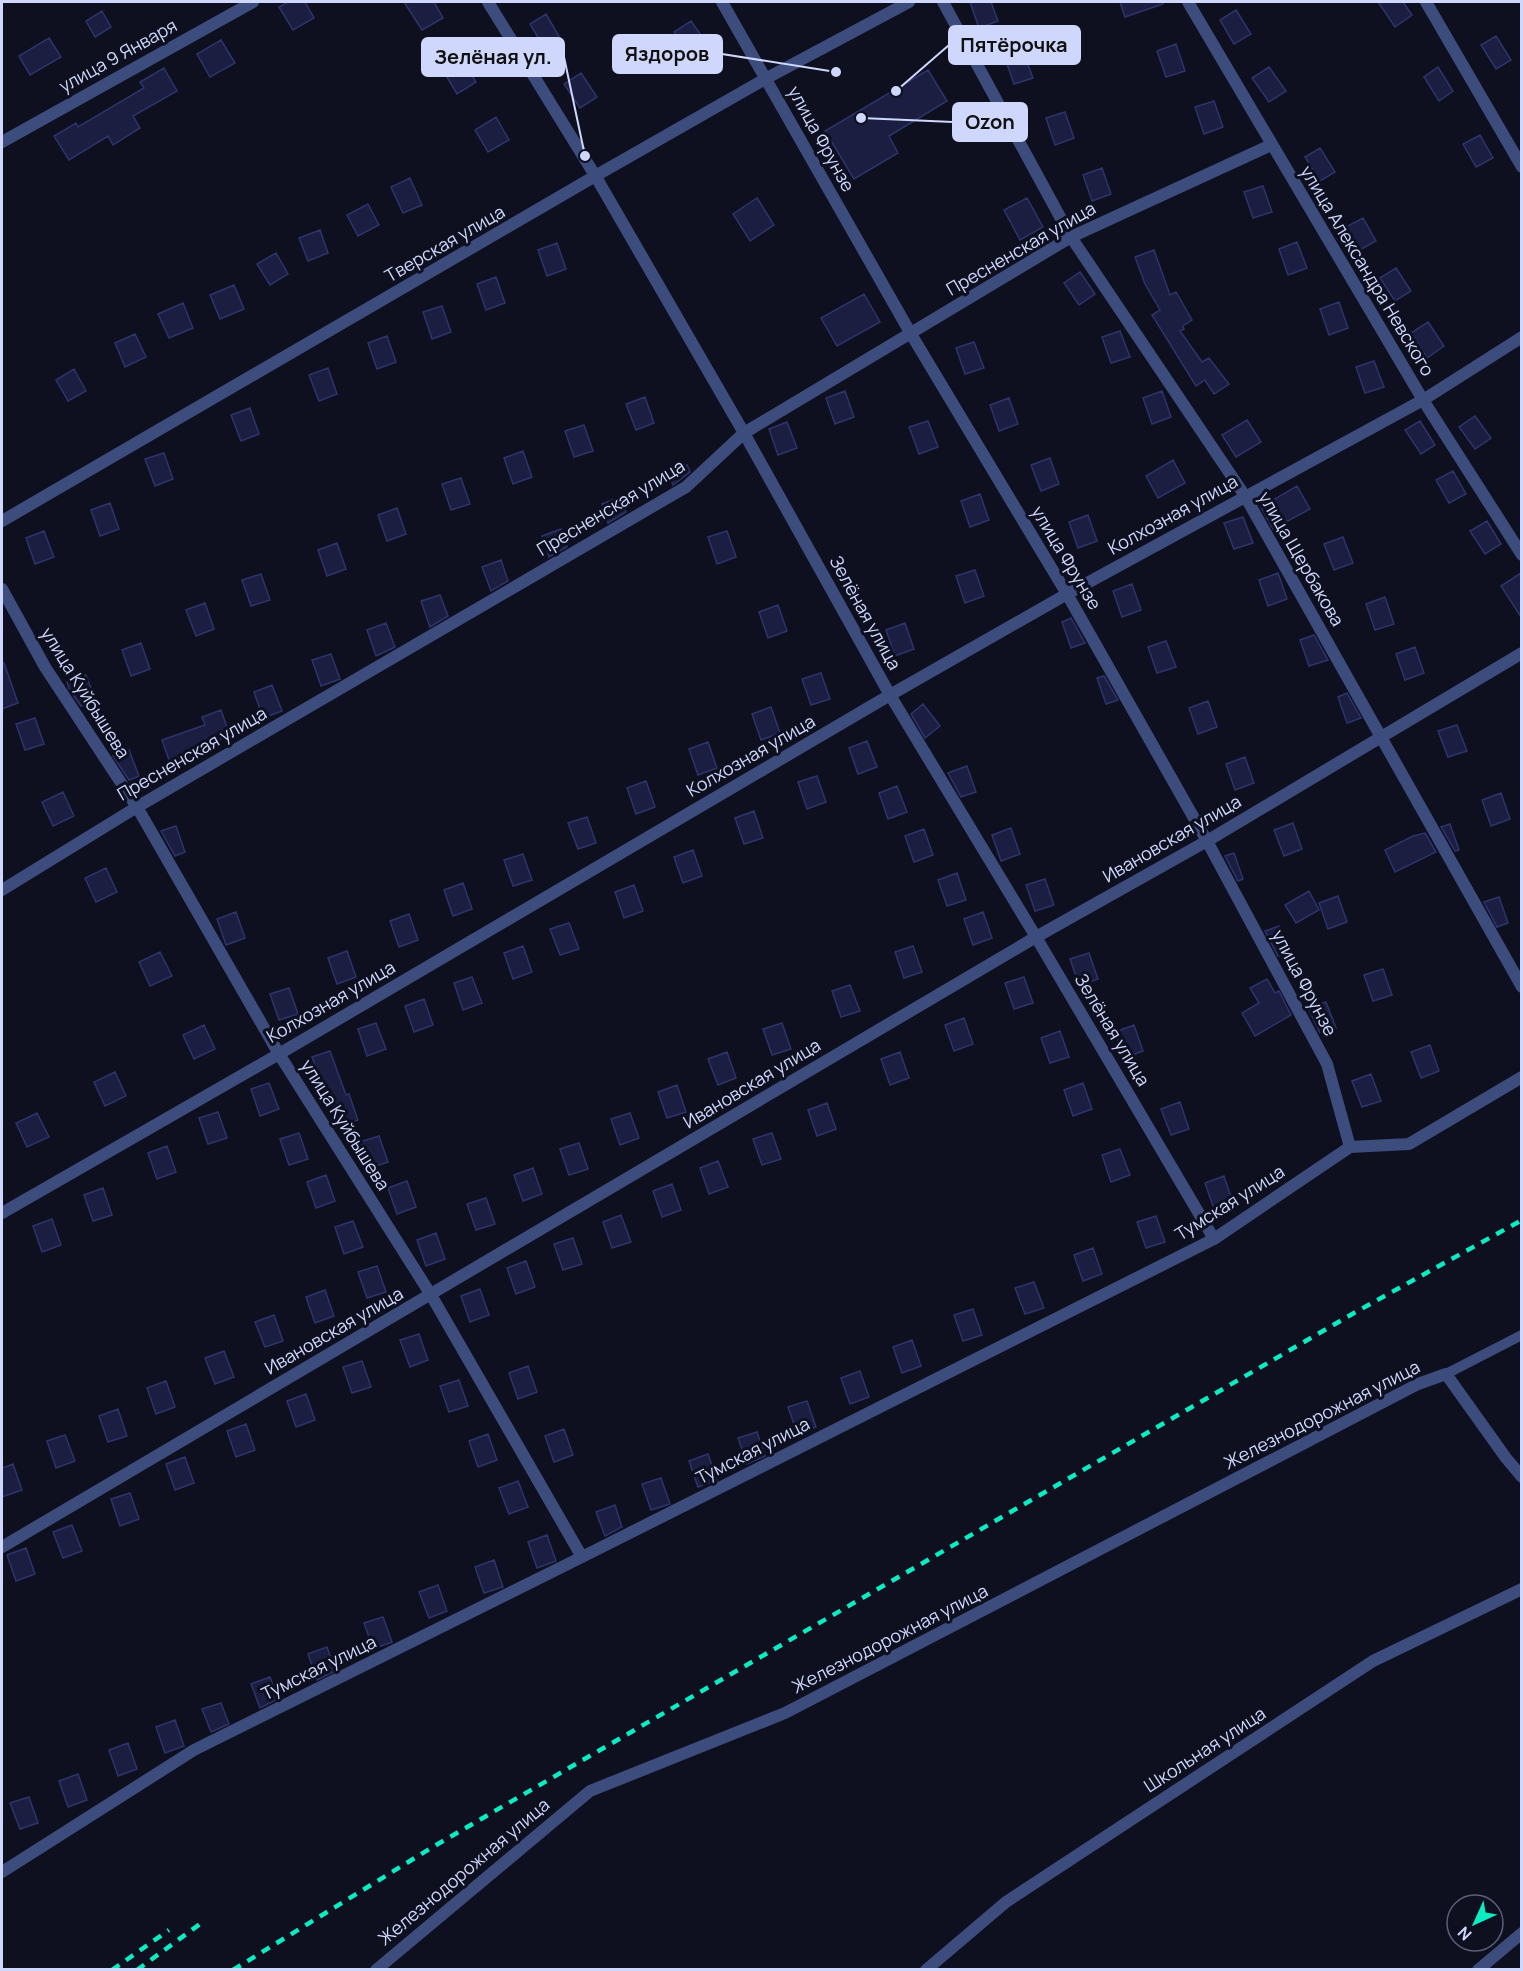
<svg xmlns="http://www.w3.org/2000/svg" width="1523" height="1971" viewBox="0 0 1523 1971" font-family="Manrope,sans-serif">
  <style>
    .building { fill: #1b1e40; stroke: #2e346b; stroke-width: 1.5 }
    .lines { fill: none; stroke-linecap: round; stroke-linejoin: round }
    .service { stroke: #3b4c7d; stroke-width: 10 }
    .minor { stroke: #3b4c7d; stroke-width: 12 }
    .rail { stroke: #0cecc2; stroke-width: 4.5; stroke-dasharray: 9 8; stroke-linecap: butt }
    .labels { text-anchor: middle; stroke-width: 6; stroke-linejoin: round; paint-order: stroke }
    .street-label { font-size: 18px; fill: #cfd7fd; stroke: #0e1020 }
    .leader { fill: none; stroke: #cfd7fd; stroke-width: 2 }
    .callout-dot { fill: #cfd7fd; stroke: #0e1020; stroke-width: 2 }
    .callout { fill: #cfd7fd; stroke: #cfd7fd; stroke-width: 2 }
    .callout-label { font-size: 20px; text-anchor: middle; font-weight: bold; fill: #111 }
  </style>
  <rect width="100%" height="100%" fill="#0e1020"/>
  <path class="building" d="M288 2H305L314 18 293 30 279 7Z
    M404 2H434L443 18 422 30Z
    M970 2H991L998 21 979 28Z
    M1120 2H1163V4L1125 17Z
    M1378 2H1403L1412 15 1395 27Z
    M1236 10 1251 34 1234 44 1220 20Z
    M102 11 111 27 95 37 86 21Z
    M546 14 560 38 544 48 530 24Z
    M691 21 708 45 691 56 674 32Z
    M1496 36 1511 60 1496 69 1481 45Z
    M49 38 61 57 30 75 19 56Z
    M221 40 235 63 210 77 197 54Z
    M1176 44 1185 71 1166 77 1157 51Z
    M454 46 476 82 457 94 435 57Z
    M1023 52 1033 78 1014 84 1005 58Z
    M1269 67 1286 91 1269 102 1252 78Z
    M1438 67 1453 91 1439 101 1424 77Z
    M164 68 177 91 133 116 140 128 113 145 108 136 69 160 54 136 76 123 78 127 144 88 140 82Z
    M928 70 947 101 889 136 898 153 854 179 825 131Z
    M581 73 597 97 580 108 564 84Z
    M1214 101 1223 127 1204 134 1195 107Z
    M1065 112 1074 138 1055 145 1046 118Z
    M496 117 509 140 488 152 475 130Z
    M1480 135 1493 158 1476 167 1463 144Z
    M1320 148 1335 172 1320 181 1305 157Z
    M1102 168 1111 194 1092 201 1083 175Z
    M410 178 422 205 403 213 391 187Z
    M1263 186 1272 212 1253 218 1244 192Z
    M757 198 774 225 750 241 733 214Z
    M1027 198 1043 227 1020 240 1004 210Z
    M368 204 379 225 358 236 347 215Z
    M1363 218 1376 241 1358 251 1346 227Z
    M320 230 328 253 308 261 299 238Z
    M1297 242 1307 268 1288 275 1279 249Z
    M557 243 566 269 547 276 538 250Z
    M1154 250 1170 295 1176 292 1192 320 1183 326 1184 329 1180 331 1202 362 1209 358 1229 384 1214 394 1205 380 1196 386 1152 315 1160 310 1145 284 1135 257Z
    M276 253 288 274 270 285 257 264Z
    M1396 268 1411 291 1395 301 1380 278Z
    M1080 272 1095 294 1079 305 1064 283Z
    M496 277 505 303 486 310 477 284Z
    M234 285 244 309 220 319 210 295Z
    M864 294 880 322 837 346 821 318Z
    M1339 302 1348 328 1329 335 1320 309Z
    M183 303 193 328 169 338 158 314Z
    M442 306 451 332 432 339 423 312Z
    M1428 322 1444 346 1427 358 1411 333Z
    M1120 331 1130 357 1111 363 1102 337Z
    M135 334 146 357 125 367 115 343Z
    M387 336 396 362 377 369 368 343Z
    M974 342 984 368 965 374 956 348Z
    M1374 361 1384 387 1365 393 1356 367Z
    M328 368 337 394 319 401 309 375Z
    M74 369 86 391 68 401 56 380Z
    M845 391 854 417 835 424 826 398Z
    M1162 391 1171 417 1152 424 1143 398Z
    M645 397 654 423 636 430 626 404Z
    M1009 398 1018 424 999 431 990 405Z
    M250 408 259 434 241 441 231 415Z
    M1475 416 1491 438 1475 449 1459 427Z
    M1247 420 1261 442 1236 457 1222 435Z
    M928 421 938 447 919 454 909 427Z
    M1420 421 1435 445 1421 454 1405 430Z
    M787 422 797 448 778 455 769 429Z
    M584 425 593 451 574 457 565 431Z
    M523 451 532 477 513 484 504 458Z
    M164 453 173 479 155 486 145 459Z
    M1050 458 1059 484 1041 491 1031 465Z
    M1173 460 1185 483 1158 498 1146 476Z
    M687 465 690 472 673 485 668 472Z
    M1453 471 1466 494 1449 503 1436 480Z
    M461 478 470 504 451 510 442 484Z
    M1297 486 1310 509 1273 529 1261 507Z
    M980 494 989 520 970 527 961 501Z
    M620 497 626 512 608 523 602 504Z
    M110 503 119 529 100 536 91 510Z
    M397 508 406 534 387 541 378 515Z
    M1088 515 1097 541 1078 548 1069 522Z
    M1243 517 1253 543 1234 549 1224 523Z
    M1487 521 1501 544 1485 554 1470 531Z
    M561 529 567 547 549 557 542 536Z
    M44 531 54 557 35 564 26 538Z
    M727 531 736 557 717 564 708 537Z
    M1343 537 1353 563 1334 570 1324 544Z
    M337 543 346 569 327 576 318 550Z
    M501 560 508 581 491 591 482 567Z
    M975 570 984 596 965 603 956 576Z
    M1278 573 1287 599 1268 606 1259 580Z
    M1521 573V617L1501 586Z
    M261 574 270 600 251 606 242 580Z
    M1132 584 1141 610 1122 617 1113 591Z
    M440 595 448 616 430 627 421 601Z
    M1385 597 1394 624 1375 630 1366 604Z
    M205 603 214 629 196 636 186 610Z
    M778 605 787 631 768 638 759 612Z
    M1071 618 1085 643 1071 648 1062 622Z
    M386 623 395 647 376 656 367 630Z
    M905 623 914 649 895 656 886 630Z
    M1314 635 1328 660 1309 666 1300 640Z
    M1166 641 1176 667 1157 673 1148 647Z
    M141 643 150 669 131 676 122 650Z
    M1415 647 1424 673 1405 680 1396 654Z
    M331 654 340 679 321 686 312 660Z
    M4 663 18 703 2 709V664Z
    M821 673 830 699 811 705 802 679Z
    M86 675 96 701 81 706 70 691 67 682Z
    M1104 676 1118 700 1106 704 1097 678Z
    M272 685 282 711 263 718 254 692Z
    M1347 693 1361 718 1347 723 1338 697Z
    M1208 701 1217 727 1198 734 1189 708Z
    M923 704 940 726 925 738 911 714Z
    M771 707 780 733 761 740 752 714Z
    M221 710 230 736 187 752 190 760 171 766 162 740 205 725 202 717Z
    M35 718 44 744 25 750 16 724Z
    M1457 725 1467 751 1448 757 1438 731Z
    M867 741 877 767 858 774 849 748Z
    M708 742 717 768 698 775 689 749Z
    M129 750 139 776 129 780 113 756Z
    M1245 757 1254 783 1235 790 1226 764Z
    M967 766 976 792 961 797 948 773Z
    M817 776 826 802 807 809 798 782Z
    M646 781 655 807 636 814 627 788Z
    M897 786 907 812 888 819 879 793Z
    M63 792 74 816 53 826 42 802Z
    M1501 793 1510 819 1491 826 1482 800Z
    M754 811 763 838 744 844 735 818Z
    M587 817 596 843 578 849 568 823Z
    M1293 823 1302 849 1284 856 1274 830Z
    M1450 824 1459 850 1455 851 1441 827Z
    M176 826 185 852 175 856 161 831Z
    M1011 828 1020 854 1001 861 992 835Z
    M924 829 933 855 914 862 905 836Z
    M1425 833 1436 852 1395 872 1385 850 1413 836Z
    M693 850 702 876 683 883 674 857Z
    M1234 853 1243 879 1238 881 1225 856Z
    M523 854 532 880 513 886 504 860Z
    M106 868 117 892 96 902 85 878Z
    M957 873 966 900 947 906 938 880Z
    M1045 879 1054 905 1035 911 1026 885Z
    M463 883 472 909 453 916 444 890Z
    M634 885 643 911 624 918 615 892Z
    M1309 891 1319 910 1296 923 1285 905Z
    M1338 896 1347 922 1328 929 1319 903Z
    M1499 897 1508 923 1497 927 1484 902Z
    M236 912 245 938 226 945 217 919Z
    M983 912 992 938 973 945 964 919Z
    M409 914 418 940 399 947 390 921Z
    M569 923 579 949 560 955 550 929Z
    M1279 926 1288 952 1278 956 1265 931Z
    M523 946 532 972 513 979 504 953Z
    M913 946 922 972 904 978 895 952Z
    M347 951 356 977 337 984 328 958Z
    M160 952 172 976 150 986 139 962Z
    M1089 953 1098 979 1079 985 1070 959Z
    M1383 969 1392 995 1373 1001 1364 975Z
    M472 977 482 1003 463 1010 454 983Z
    M1024 977 1033 1003 1014 1009 1005 983Z
    M1267 979 1275 993 1279 991 1291 1015 1255 1036 1242 1013 1259 1003 1250 988Z
    M850 985 860 1011 841 1017 832 991Z
    M289 988 298 1014 279 1020 270 994Z
    M424 999 433 1025 414 1032 405 1006Z
    M1326 1002 1336 1028 1320 1033 1308 1008Z
    M964 1018 973 1044 954 1051 945 1025Z
    M376 1023 386 1049 367 1056 358 1029Z
    M782 1023 791 1049 772 1055 763 1029Z
    M204 1025 215 1049 194 1059 183 1035Z
    M1134 1025 1143 1051 1124 1058 1115 1032Z
    M1060 1031 1069 1057 1050 1063 1041 1038Z
    M1430 1045 1439 1071 1421 1078 1411 1052Z
    M330 1051 346 1095 349 1094 358 1120 340 1127 324 1082 321 1083 312 1057Z
    M727 1052 736 1078 718 1085 708 1059Z
    M900 1052 909 1078 890 1085 881 1059Z
    M115 1072 126 1096 105 1106 94 1082Z
    M1371 1074 1381 1101 1362 1107 1352 1081Z
    M269 1083 279 1109 260 1116 251 1089Z
    M1083 1083 1092 1109 1073 1116 1064 1090Z
    M677 1085 686 1112 667 1118 658 1092Z
    M1180 1102 1189 1129 1171 1135 1161 1109Z
    M827 1103 836 1129 817 1136 808 1110Z
    M218 1112 227 1138 208 1144 199 1118Z
    M37 1113 49 1137 27 1147 16 1123Z
    M630 1113 639 1138 620 1145 611 1119Z
    M299 1133 308 1159 289 1165 280 1139Z
    M772 1133 781 1159 762 1165 753 1139Z
    M379 1136 388 1162 370 1168 360 1142Z
    M579 1143 588 1169 569 1175 560 1149Z
    M167 1146 176 1172 157 1179 148 1153Z
    M1120 1149 1130 1175 1111 1182 1102 1155Z
    M718 1161 728 1187 709 1194 700 1168Z
    M533 1168 542 1194 523 1201 514 1175Z
    M326 1175 335 1201 316 1208 307 1182Z
    M1224 1176 1233 1203 1214 1209 1205 1183Z
    M407 1181 416 1207 397 1214 388 1188Z
    M672 1184 681 1210 662 1217 653 1191Z
    M103 1188 112 1215 93 1221 84 1195Z
    M486 1198 495 1224 476 1230 467 1204Z
    M621 1215 631 1242 612 1248 603 1222Z
    M1156 1216 1165 1242 1146 1248 1137 1222Z
    M52 1219 61 1245 42 1252 33 1226Z
    M353 1221 363 1247 344 1254 335 1227Z
    M436 1233 445 1259 426 1266 417 1240Z
    M573 1238 582 1264 563 1270 554 1244Z
    M1093 1248 1102 1274 1083 1281 1074 1255Z
    M526 1261 535 1287 516 1294 507 1268Z
    M377 1266 386 1292 367 1298 358 1272Z
    M1034 1282 1044 1308 1025 1314 1015 1288Z
    M480 1289 489 1315 470 1322 461 1296Z
    M325 1290 334 1316 315 1323 306 1297Z
    M973 1309 982 1335 963 1341 954 1315Z
    M274 1315 283 1341 265 1347 255 1322Z
    M419 1334 428 1360 410 1367 400 1340Z
    M912 1340 921 1366 902 1373 893 1347Z
    M224 1351 234 1377 215 1384 205 1358Z
    M362 1361 371 1387 352 1393 343 1367Z
    M528 1366 537 1392 518 1399 509 1373Z
    M860 1371 869 1397 850 1404 841 1378Z
    M459 1380 468 1406 449 1412 440 1386Z
    M166 1381 175 1407 156 1414 147 1388Z
    M306 1394 315 1420 296 1427 287 1401Z
    M807 1401 816 1427 797 1433 788 1407Z
    M118 1409 127 1436 108 1442 99 1416Z
    M246 1424 255 1450 236 1457 227 1431Z
    M564 1429 573 1455 554 1462 545 1436Z
    M757 1432 765 1456 747 1464 738 1438Z
    M488 1434 497 1460 478 1467 469 1441Z
    M65 1435 75 1461 56 1468 47 1441Z
    M708 1454 717 1480 698 1487 689 1461Z
    M185 1457 194 1483 175 1490 166 1464Z
    M13 1464 22 1490 2 1497V1468Z
    M661 1478 670 1504 651 1510 642 1484Z
    M518 1481 528 1507 509 1514 499 1488Z
    M130 1493 139 1519 120 1526 111 1499Z
    M615 1505 622 1527 605 1536 596 1512Z
    M72 1525 82 1551 63 1558 53 1532Z
    M547 1535 556 1561 537 1568 528 1542Z
    M26 1548 35 1574 16 1581 7 1555Z
    M494 1560 503 1587 484 1593 475 1567Z
    M438 1585 447 1611 429 1618 419 1592Z
    M383 1617 392 1642 373 1649 364 1623Z
    M327 1647 335 1671 317 1680 308 1654Z
    M270 1677 278 1699 260 1708 251 1684Z
    M221 1703 229 1724 211 1732 202 1709Z
    M175 1720 184 1746 165 1753 156 1727Z
    M128 1743 137 1769 118 1776 109 1750Z
    M78 1774 87 1800 68 1807 59 1781Z
    M29 1797 38 1823 20 1829 10 1803Z"/>
  <g class="lines">
    <path class="service" d="M1446 1374 1522 1335"/>
    <path class="minor" d="M488 2 596 177 744 433 890 695 1036 937 1214 1239
      M722 2 911 334 1067 594 1207 841 1327 1064 1350 1147
      M943 2 1071 237 1245 496 1522 987
      M1188 2 1423 400 1522 555
      M1426 2 1522 167
      M2 142 253 2
      M2 521 597 175 767 78 909 2
      M2 589 45 667 137 807 279 1054 431 1295 582 1557
      M2 890 137 807 686 487 744 433 1071 237 1271 145
      M2 1213 279 1054 890 695 1067 594 1423 400 1522 337
      M2 1547 1036 937 1207 841 1522 653
      M2 1872 194 1750 582 1557 1214 1239 1350 1147 1409 1144 1522 1077
      M376 1970 590 1791 785 1713 1418 1384 1446 1374 1506 1458 1522 1477
      M926 1970 1006 1902 1373 1661 1522 1589
      M1478 1970 1522 1933"/>
    <path class="rail" d="M112 1970 169 1930
      M137 1970 200 1924
      M233 1970 431 1848 1354 1313 1522 1220"/>
  </g>
  <g class="labels">
    <g class="street-label">
      <text transform="translate(118 56) rotate(-29)" y="6">улица 9 Января</text>
      <text transform="translate(821 139) rotate(61)" y="6">улица Фрунзе</text>
      <text transform="translate(445 244) rotate(-30)" y="6">Тверская улица</text>
      <text transform="translate(1021 249) rotate(-30)" y="6">Пресненская улица</text>
      <text transform="translate(1367 271) rotate(59)" y="6">улица Александра Невского</text>
      <text transform="translate(611 508) rotate(-31)" y="6">Пресненская улица</text>
      <text transform="translate(1173 515) rotate(-29)" y="6">Колхозная улица</text>
      <text transform="translate(1066 558) rotate(59)" y="6">улица Фрунзе</text>
      <text transform="translate(1301 559) rotate(60)" y="6">улица Щербакова</text>
      <text transform="translate(865 613) rotate(61)" y="6">Зелёная улица</text>
      <text transform="translate(85 693) rotate(58)" y="6">улица Куйбышева</text>
      <text transform="translate(192 754) rotate(-30)" y="6">Пресненская улица</text>
      <text transform="translate(751 756) rotate(-30)" y="6">Колхозная улица</text>
      <text transform="translate(1172 839) rotate(-30)" y="6">Ивановская улица</text>
      <text transform="translate(1304 983) rotate(62)" y="6">улица Фрунзе</text>
      <text transform="translate(331 1002) rotate(-30)" y="6">Колхозная улица</text>
      <text transform="translate(1112 1030) rotate(59)" y="6">Зелёная улица</text>
      <text transform="translate(752 1084) rotate(-31)" y="6">Ивановская улица</text>
      <text transform="translate(345 1125) rotate(58)" y="6">улица Куйбышева</text>
      <text transform="translate(1230 1203) rotate(-32)" y="6">Тумская улица</text>
      <text transform="translate(334 1331) rotate(-30)" y="6">Ивановская улица</text>
      <text transform="translate(1322 1415) rotate(-27)" y="6">Железнодорожная улица</text>
      <text transform="translate(753 1451) rotate(-27)" y="6">Тумская улица</text>
      <text transform="translate(890 1639) rotate(-27)" y="6">Железнодорожная улица</text>
      <text transform="translate(319 1668) rotate(-26)" y="6">Тумская улица</text>
      <text transform="translate(1205 1750) rotate(-33)" y="6">Школьная улица</text>
      <text transform="translate(464 1872) rotate(-40)" y="6">Железнодорожная улица</text>
    </g>
  </g>
  <path class="leader" d="M896 91L949 45M836 72L722 54M585 156L564 57M861 118L953 122"/>
  <g class="callout-dot">
    <circle cx="896" cy="91" r="6"/>
    <circle cx="836" cy="72" r="6"/>
    <circle cx="585" cy="156" r="6"/>
    <circle cx="861" cy="118" r="6"/>
  </g>
  <g class="callout">
    <rect x="949" y="26" width="131" height="38" rx="6"/>
    <rect x="613" y="35" width="109" height="38" rx="6"/>
    <rect x="422" y="38" width="142" height="38" rx="6"/>
    <rect x="953" y="103" width="74" height="38" rx="6"/>
  </g>
  <g class="callout-label">
    <text x="1014" y="52">Пятёрочка</text>
    <text x="667" y="61">Яздоров</text>
    <text x="493" y="64">Зелёная ул.</text>
    <text x="990" y="129">Ozon</text>
  </g>
  <rect width="1523" height="1971" fill="none" stroke="#cfd7fd" stroke-width="6"/>
  <g transform="translate(1475 1923) rotate(225)"><circle r="28" fill="#0e1020" stroke="#5b6078" stroke-width="1.5"/>
  <path d="M0-4.5L10 22L0 15L-10 22Z" fill="#0cecc2"/>
  <text y="-9" font-size="16" font-weight="bold" text-anchor="middle" fill="#cfd7fd">N</text>
  </g>
</svg>
